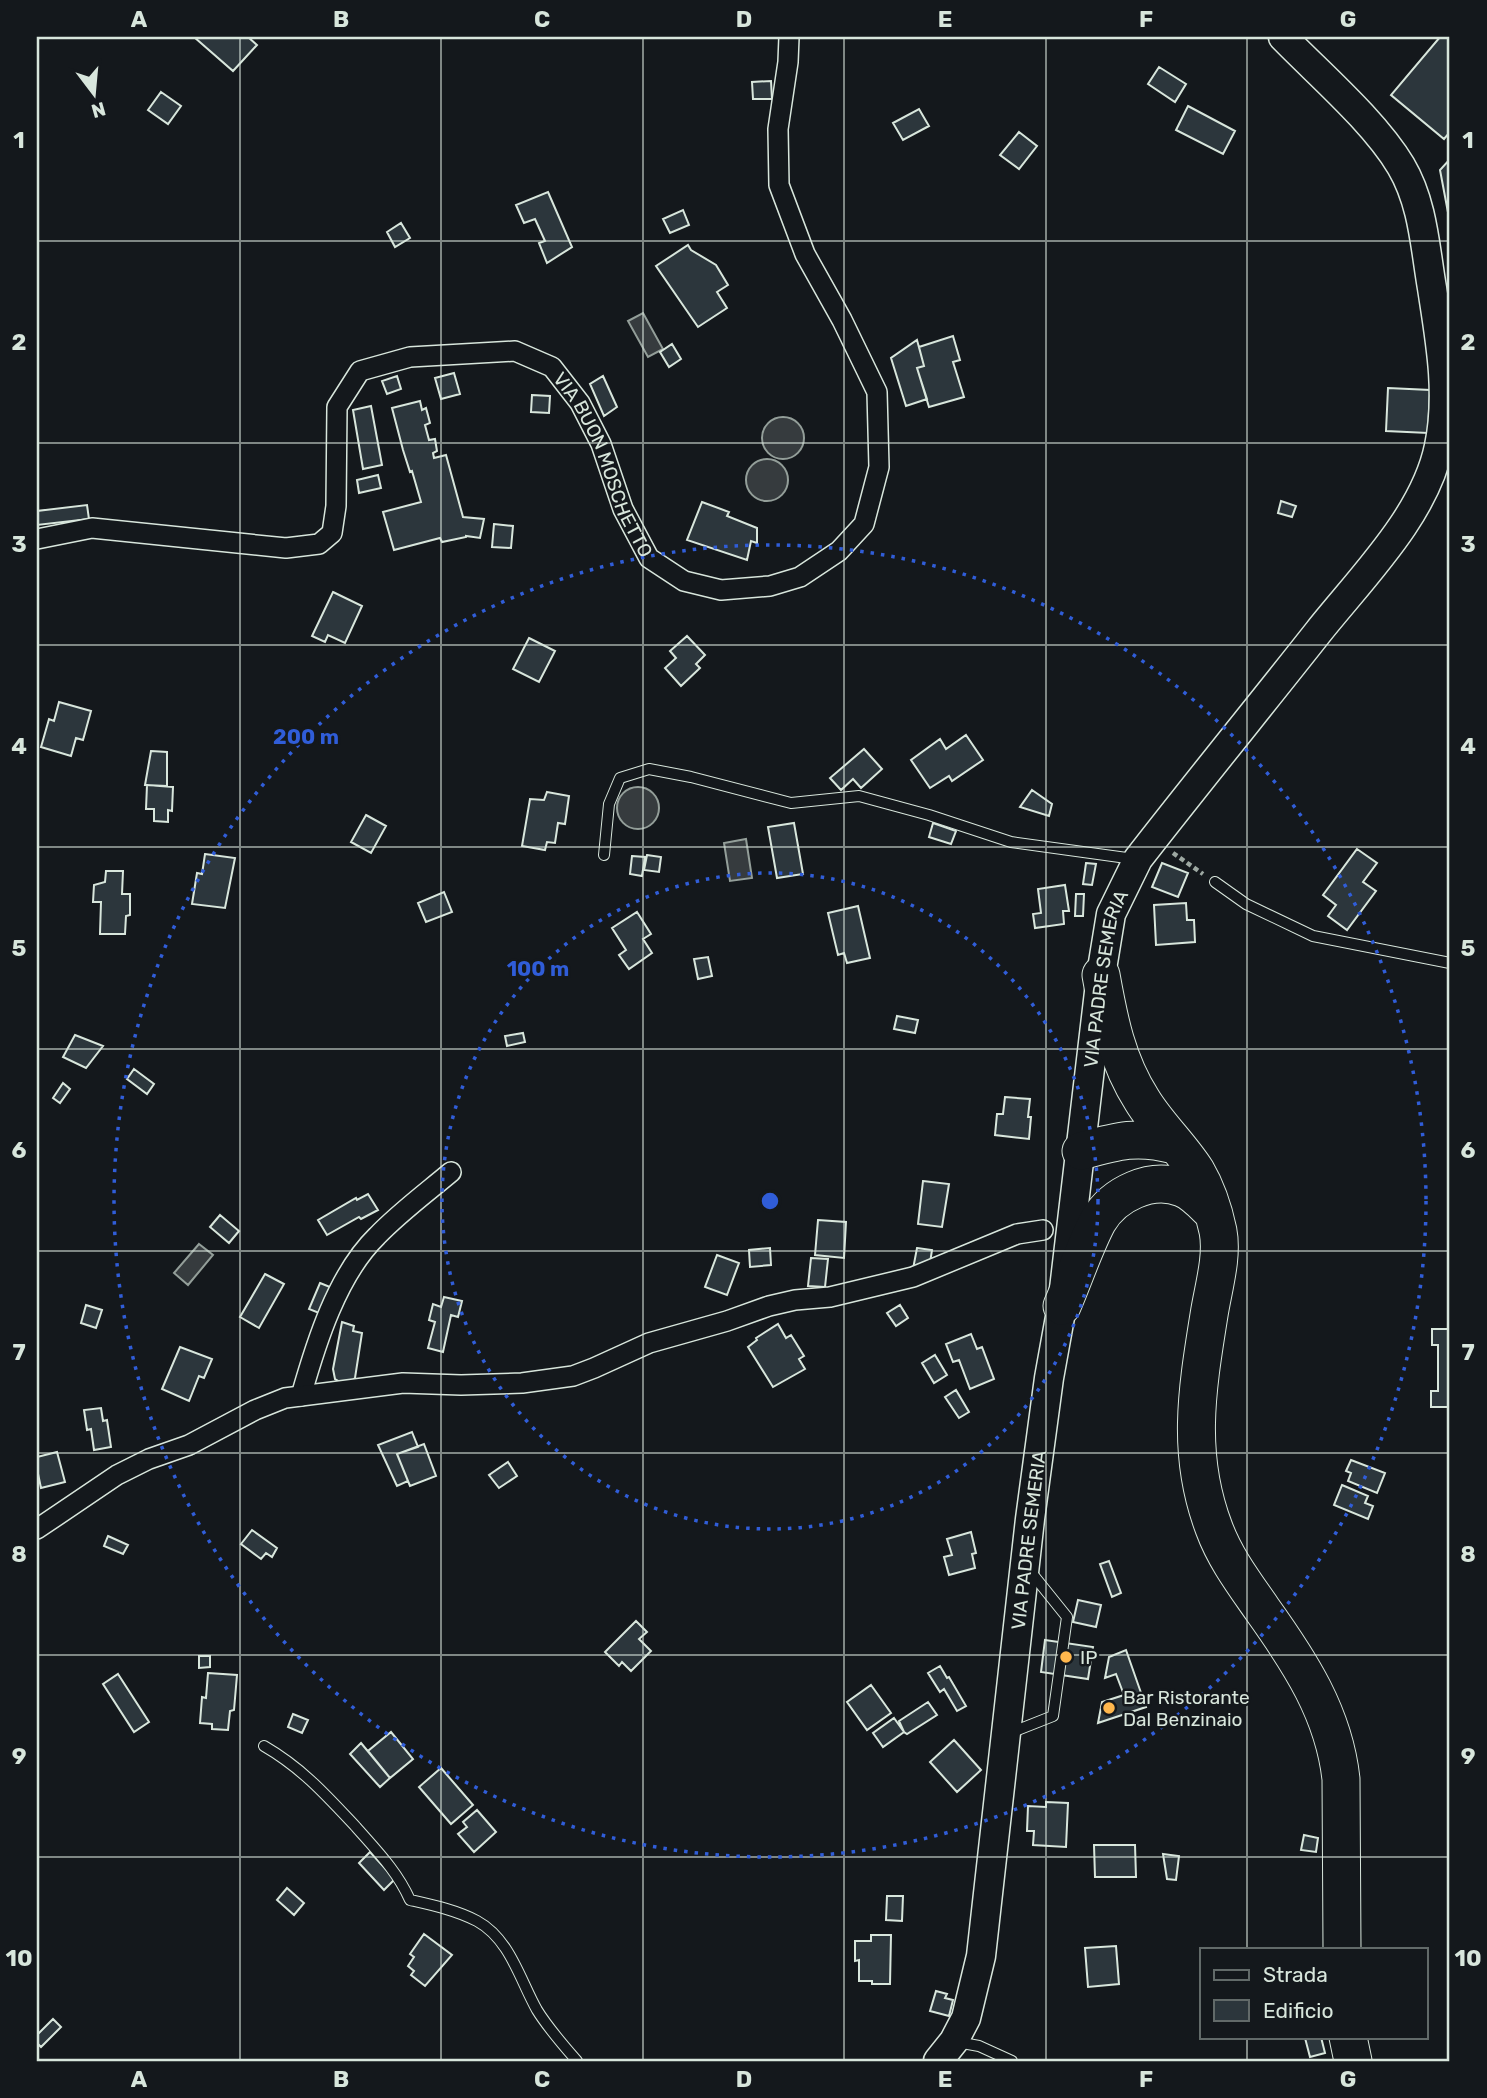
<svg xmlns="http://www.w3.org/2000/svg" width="1487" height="2098" viewBox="0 0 1487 2098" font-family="Rubik,sans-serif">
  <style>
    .water { fill: #363b3e; stroke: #939e99; stroke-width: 2 }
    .building { fill: #2c363c; stroke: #d8e6dc; stroke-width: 2 }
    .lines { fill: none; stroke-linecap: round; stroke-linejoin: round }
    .service-casing { stroke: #d8e6dc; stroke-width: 12 }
    .minor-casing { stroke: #d8e6dc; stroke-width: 22 }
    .secondary-casing { stroke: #d8e6dc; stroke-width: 31 }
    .motorway-casing { stroke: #d8e6dc; stroke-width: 39 }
    .path { stroke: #9da8a2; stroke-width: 4.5; stroke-dasharray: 5 3.5; stroke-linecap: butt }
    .service { stroke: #14181c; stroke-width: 10 }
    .minor { stroke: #14181c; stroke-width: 19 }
    .secondary { stroke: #14181c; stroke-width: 28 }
    .motorway { stroke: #14181c; stroke-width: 37 }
    .grid { fill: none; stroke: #d8e6dc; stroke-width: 2; stroke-opacity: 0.55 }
    .ring { fill: none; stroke: #305dd8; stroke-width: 3.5; stroke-dasharray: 3.5 7 }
    .poi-dot { fill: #ffb74d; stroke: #14181c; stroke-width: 2.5 }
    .labels { text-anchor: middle; stroke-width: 5; stroke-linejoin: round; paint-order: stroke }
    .street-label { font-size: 19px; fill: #d8e6dc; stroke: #14181c }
    .poi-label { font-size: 19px; fill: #d8e6dc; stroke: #14181c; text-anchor: start }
    .centre { fill: #305dd8; stroke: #14181c; stroke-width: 3.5 }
    .ring-label { font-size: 21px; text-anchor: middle; font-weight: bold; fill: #305dd8; stroke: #14181c; stroke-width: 5; stroke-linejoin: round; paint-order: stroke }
    .neatline { fill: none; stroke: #d8e6dc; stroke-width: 2.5 }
    .grid-label { font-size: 23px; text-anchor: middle; font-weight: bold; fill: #d8e6dc }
  </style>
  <rect width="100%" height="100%" fill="#14181c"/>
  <path class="water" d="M643 313 663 349 648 357 628 321Z
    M762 438a21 21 0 1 1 42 0a21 21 0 1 1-42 0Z
    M746 480a21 21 0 1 1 42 0a21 21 0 1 1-42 0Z
    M617 808a21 21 0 1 1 42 0a21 21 0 1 1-42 0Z
    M746 839 752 878 730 881 724 843Z
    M199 1244 213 1255 188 1285 174 1273Z"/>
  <path class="building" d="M194 37H248L257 45 233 71Z
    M1440 37H1450V132L1444 139 1391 95Z
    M1159 67 1186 84 1175 102 1148 84Z
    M771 81 772 99H753L752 82Z
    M161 92 181 106 168 124 148 110Z
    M1188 106 1235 131 1223 154 1176 130Z
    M919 109 929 126 903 140 893 123Z
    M1019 132 1037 146 1019 169 1000 155Z
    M1450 159V223L1440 170Z
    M548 192 572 247 547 263 539 243 545 241 535 219 524 223 516 205Z
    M683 210 689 225 670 233 663 219Z
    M401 223 410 238 395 247 387 232Z
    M688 245 691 250 716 265 728 285 717 292 727 308 698 327 656 266Z
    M953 336 960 360 953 362 964 397 929 407 917 368 924 366 919 347Z
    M917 340 924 366 917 368 927 399 906 406 891 358Z
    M672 344 681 359 669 367 660 352Z
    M454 373 460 394 441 399 435 378Z
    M397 376 401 389 387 394 382 381Z
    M603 376 617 407 604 416 590 384Z
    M1388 388 1430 390 1428 433 1386 431Z
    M532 395 550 396 549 413 531 412Z
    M420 401 422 410 426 408 430 423 425 425 429 440 435 439 437 451 433 453 434 458 446 455 463 517 484 519 480 538 466 536V537L442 542 440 538 394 550 383 512 421 502 412 471 410 472 403 450 392 408Z
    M371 406 382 465 363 469 353 410Z
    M378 475 381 488 359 493 357 480Z
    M1281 501 1296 506 1292 517 1278 513Z
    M702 502 729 512 727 516 757 528V543L751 541 747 560 687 540Z
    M87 505 89 519 37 525V511Z
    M494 524 513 526 511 548 492 547Z
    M333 592 362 606 345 643 328 635 325 642 312 636Z
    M687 636 705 655 696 664 700 668 681 686 665 668 676 658 670 651Z
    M529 638 555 651 539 682 513 669Z
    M59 702 91 711 83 740 76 738 71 756 41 747 49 719 54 721Z
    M966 735 983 760 952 781 949 776 930 788 911 760 940 739 946 749Z
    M864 749 882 769 861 788 853 779 841 790 830 778Z
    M151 751 167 752V786L145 785Z
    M147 785 173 787 172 811 168 810V822L154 821V809H146Z
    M1032 790 1052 804 1049 816 1020 807Z
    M547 792 569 796 565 824 558 823 555 843 547 842 545 850 522 846 530 799 544 800Z
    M366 815 386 826 371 853 351 842Z
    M794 823 803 874 777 878 768 827Z
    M933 823 956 831 951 844 929 837Z
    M1357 849 1377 863 1363 882 1376 891 1347 930 1328 916 1336 905 1323 895Z
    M205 854 235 858 225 908 192 904 197 873 202 874Z
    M647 855 661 857 659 872 644 870Z
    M632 856 645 857 642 876 630 874Z
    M1086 863 1096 864 1092 885 1083 884Z
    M1162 863 1188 873 1178 897 1152 887Z
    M106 871H123L122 894H130V915L126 916 125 934H100L101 902H93L94 885 105 882Z
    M1065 885 1069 911H1063L1064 924 1035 928 1033 914 1041 913 1038 889Z
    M444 892 452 912 426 922 418 903Z
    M1076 894H1084L1083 916H1075Z
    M1186 903 1187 920H1194L1195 942 1156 945 1154 905Z
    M858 906 870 958 847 963 844 953 838 955 828 913Z
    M637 912 651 934 643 939 652 953 629 969 619 955 626 950 612 928Z
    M708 957 712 976 698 979 694 959Z
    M897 1016 918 1020 915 1033 894 1029Z
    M523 1033 525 1042 507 1046 505 1036Z
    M75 1035 103 1046 86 1068 63 1057Z
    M134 1069 154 1084 147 1094 127 1079Z
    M63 1083 70 1089 60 1103 53 1098Z
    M1005 1097 1030 1099 1028 1117H1031L1029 1139 995 1135 997 1114H1003Z
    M923 1181 949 1184 942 1227 918 1224Z
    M368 1194 378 1210 361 1219 359 1217 327 1235 318 1220 356 1198 357 1200Z
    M220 1215 239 1231 229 1243 210 1227Z
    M818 1220 846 1222 844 1258 815 1255Z
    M770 1248 771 1265 750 1267 749 1250Z
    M917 1248 932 1250 930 1263 913 1269Z
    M717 1255 739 1263 727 1295 705 1287Z
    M811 1258 828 1259 825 1287 808 1286Z
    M265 1274 284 1284 259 1328 240 1317Z
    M320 1283 335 1289 324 1315 309 1309Z
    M444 1297 462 1301 458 1317 451 1315 443 1352 428 1348 435 1322 429 1320 433 1304 441 1307Z
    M86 1305 102 1310 96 1328 81 1323Z
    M900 1305 908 1318 896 1326 887 1313Z
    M342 1322 354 1326 353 1331 362 1333 355 1378 351 1382 342 1383 335 1379 333 1369Z
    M778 1324 786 1338 791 1335 804 1356 799 1359 805 1369 773 1387 748 1347 757 1340 756 1338Z
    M1432 1329H1450V1407H1431V1391H1438V1345H1432Z
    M971 1334 977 1349 982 1347 994 1379 970 1389 959 1360 953 1362 946 1344Z
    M180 1347 212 1359 204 1378 199 1376 189 1401 162 1389Z
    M935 1355 947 1375 934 1383 922 1363Z
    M956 1390 969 1412 959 1418 945 1397Z
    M101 1408 103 1421 107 1420 111 1447 94 1450 91 1429 87 1430 84 1410Z
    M412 1432 418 1447 397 1454 408 1481 397 1486 378 1445Z
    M424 1444 436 1476 410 1486 397 1454Z
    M57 1452 65 1482 41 1488 37 1469V1457Z
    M1351 1460 1385 1473 1377 1493 1348 1481 1351 1473 1346 1471Z
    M508 1462 517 1476 499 1488 489 1475Z
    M1342 1485 1368 1496 1365 1503 1373 1506 1368 1519 1334 1505Z
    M252 1530 277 1548 272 1557 266 1553 261 1559 241 1544Z
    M971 1532 976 1553 972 1554 975 1568 949 1575 944 1557 952 1555 947 1539Z
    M108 1536 128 1545 123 1554 104 1546Z
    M1109 1561 1121 1593 1112 1597 1100 1564Z
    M1078 1600 1101 1605 1096 1627 1073 1622Z
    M636 1621 647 1632 639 1639 651 1651 631 1671 622 1662 619 1666 605 1652Z
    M1045 1640 1093 1647 1088 1679 1041 1672Z
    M1126 1650 1146 1707 1098 1723 1102 1702 1124 1695 1116 1674 1105 1678 1109 1657Z
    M199 1656H210V1667L199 1668Z
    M940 1666 947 1678 949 1677 966 1706 957 1711 944 1689 940 1692 928 1673Z
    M208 1673 237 1675 234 1710 230 1711 228 1730 212 1729V1724L200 1723 202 1697 206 1698Z
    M118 1674 149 1722 134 1732 103 1684Z
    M871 1685 891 1713 867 1730 847 1702Z
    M928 1702 937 1715 907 1734 904 1732 899 1721Z
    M293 1714 308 1720 302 1733 288 1727Z
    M894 1718 904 1732 883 1747 873 1733Z
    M391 1732 413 1759 390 1778 368 1751Z
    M954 1740 981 1770 957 1792 930 1762Z
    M361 1743 390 1778 380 1787 350 1754Z
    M441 1768 473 1805 451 1824 419 1787Z
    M1046 1802 1068 1803 1066 1847 1033 1845 1034 1831H1027L1028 1806 1046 1807Z
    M477 1810 496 1832 474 1852 458 1834 467 1827 463 1822Z
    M1304 1835 1318 1838 1316 1852 1301 1850Z
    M1094 1845H1135L1136 1877H1095Z
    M370 1852 395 1879 384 1890 359 1863Z
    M1163 1854 1179 1856 1176 1880 1167 1879Z
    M287 1888 304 1903 294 1915 277 1900Z
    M887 1896H903L902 1921 886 1920Z
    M424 1934 452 1955 425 1986 411 1975 414 1971 408 1966 414 1957 410 1954Z
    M871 1935H891L890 1984H872V1981H859V1960L855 1961V1941H871Z
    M1116 1946 1119 1984 1088 1987 1085 1948Z
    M936 1991 947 1994 945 1998 953 2000 949 2016 930 2011Z
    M53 2019 61 2027 41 2047 37 2043V2035Z
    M1321 2037 1325 2053 1310 2057 1305 2038Z"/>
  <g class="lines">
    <defs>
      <path id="service" d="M604 855 609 804 620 778 649 769 691 777 791 803 859 796 929 815 1011 842 1134 859
        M1215 882 1246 904 1313 936 1450 963
        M1010 1733 1053 1716 1067 1617 1030 1571
        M264 1746C302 1768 326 1795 356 1827 377 1851 397 1871 410 1900 432 1905 456 1910 477 1921 510 1939 520 1980 537 2010 548 2028 563 2045 577 2061
        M957 2042 979 2046 1012 2061"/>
      <g id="minor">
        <path id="s1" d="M37 539 92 528 286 548 319 544 332 533 336 506 337 407 360 371 410 357 515 351 552 367 580 403 601 444 623 509 649 558 684 581 721 590 770 586 800 577 839 551 864 524 879 467 877 392 842 320 805 254 779 185 778 129 788 62 789 37"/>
        <path d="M301 1396C316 1343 337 1275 377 1236 399 1213 426 1193 451 1172"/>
        <path d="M37 1529 117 1475 149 1459 189 1445 255 1410 285 1398 403 1383 461 1385 522 1383 573 1376 594 1368 649 1343 727 1321 769 1306 795 1300 830 1297 913 1277 1017 1234 1043 1230"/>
      </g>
      <g id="secondary">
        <path id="s2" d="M938 2061 954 2041 966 2018 981 1956 1030 1519 1049 1378 1062 1306 1101 975 1111 914 1138 859C1197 783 1259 707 1319 631 1362 577 1425 515 1439 446 1450 394 1440 340 1432 288 1425 247 1423 203 1401 166 1374 121 1320 75 1283 37"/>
      </g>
      <path id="motorway" d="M1101 975C1109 1020 1117 1061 1142 1100 1157 1125 1180 1146 1196 1171 1206 1188 1214 1212 1218 1231 1223 1257 1213 1289 1209 1315 1197 1390 1186 1454 1214 1528 1225 1558 1244 1583 1262 1609 1300 1662 1334 1714 1341 1779L1342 1949
        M1081 1151C1117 1141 1137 1135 1174 1145
        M1062 1306C1073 1281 1085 1245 1098 1221 1114 1194 1151 1176 1182 1188 1193 1192 1202 1202 1211 1211
        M1348 2037 1353 2061"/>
    </defs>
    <use href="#service" class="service-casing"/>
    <use href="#minor" class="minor-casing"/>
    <use href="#secondary" class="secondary-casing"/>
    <use href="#motorway" class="motorway-casing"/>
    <path class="path" d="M1173 853 1203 874"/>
    <use href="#service" class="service"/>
    <use href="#minor" class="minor"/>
    <use href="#secondary" class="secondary"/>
    <use href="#motorway" class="motorway"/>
  </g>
  <path class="grid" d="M240 37V2061M441 37V2061M643 37V2061M844 37V2061M1046 37V2061M1247 37V1949M37 241H1450M37 443H1450M37 645H1450M37 847H1450M37 1049H1450M37 1251H1450M37 1453H1450M37 1655H1450M37 1857H1450M1247 2037V2061"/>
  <g class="ring">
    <circle cx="770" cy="1201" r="328"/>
    <circle cx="770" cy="1201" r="656"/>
  </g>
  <g class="poi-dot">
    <circle cx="1066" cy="1657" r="7"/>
    <circle cx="1109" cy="1708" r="7"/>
  </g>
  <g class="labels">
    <g class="street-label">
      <text dy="7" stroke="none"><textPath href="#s1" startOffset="779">VIA BUON MOSCHETTO</textPath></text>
      <text dy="7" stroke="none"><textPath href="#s2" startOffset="1101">VIA PADRE SEMERIA</textPath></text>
      <text dy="7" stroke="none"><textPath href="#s2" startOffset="534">VIA PADRE SEMERIA</textPath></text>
    </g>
    <g class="poi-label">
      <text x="1080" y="1664">IP</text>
      <text x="1123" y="1704">Bar Ristorante<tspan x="1123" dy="22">Dal Benzinaio</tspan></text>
    </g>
  </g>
  <circle cx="770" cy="1201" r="10" class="centre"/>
  <g class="ring-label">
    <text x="306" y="744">200 m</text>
    <text x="538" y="976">100 m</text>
  </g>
  <rect width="1487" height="2098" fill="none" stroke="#14181c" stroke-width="77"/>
  <rect x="1200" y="1948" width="228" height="91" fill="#14181c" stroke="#626a69" stroke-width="2"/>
  <rect x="1214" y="1970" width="35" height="10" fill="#14181c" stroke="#626a69" stroke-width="2"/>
  <text x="1263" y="1982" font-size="21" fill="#d8e6dc">Strada</text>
  <rect x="1214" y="2000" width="35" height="21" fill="#2c363c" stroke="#626a69" stroke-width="2"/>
  <text x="1263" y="2018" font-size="21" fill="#d8e6dc">Edificio</text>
  <g transform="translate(94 94) rotate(164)" stroke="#14181c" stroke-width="5" paint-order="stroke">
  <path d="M0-5L12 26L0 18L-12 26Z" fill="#d8e6dc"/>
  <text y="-10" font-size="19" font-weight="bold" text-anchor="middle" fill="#d8e6dc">N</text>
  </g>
  <rect x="38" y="38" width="1410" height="2022" class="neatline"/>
  <g class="grid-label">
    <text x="139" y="27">A</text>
    <text x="341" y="27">B</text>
    <text x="542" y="27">C</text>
    <text x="744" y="27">D</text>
    <text x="945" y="27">E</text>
    <text x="1146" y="27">F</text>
    <text x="1348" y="27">G</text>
    <text x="19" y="148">1</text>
    <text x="1468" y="148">1</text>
    <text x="19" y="350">2</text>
    <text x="1468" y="350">2</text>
    <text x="19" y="552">3</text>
    <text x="1468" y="552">3</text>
    <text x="19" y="754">4</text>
    <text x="1468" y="754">4</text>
    <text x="19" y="956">5</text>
    <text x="1468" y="956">5</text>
    <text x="19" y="1158">6</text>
    <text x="1468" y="1158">6</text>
    <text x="19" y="1360">7</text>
    <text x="1468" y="1360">7</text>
    <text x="19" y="1562">8</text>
    <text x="1468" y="1562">8</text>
    <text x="19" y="1764">9</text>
    <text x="1468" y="1764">9</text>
    <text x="19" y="1966">10</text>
    <text x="1468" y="1966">10</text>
    <text x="139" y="2087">A</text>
    <text x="341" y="2087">B</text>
    <text x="542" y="2087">C</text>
    <text x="744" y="2087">D</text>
    <text x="945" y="2087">E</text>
    <text x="1146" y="2087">F</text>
    <text x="1348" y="2087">G</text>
  </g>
</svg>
